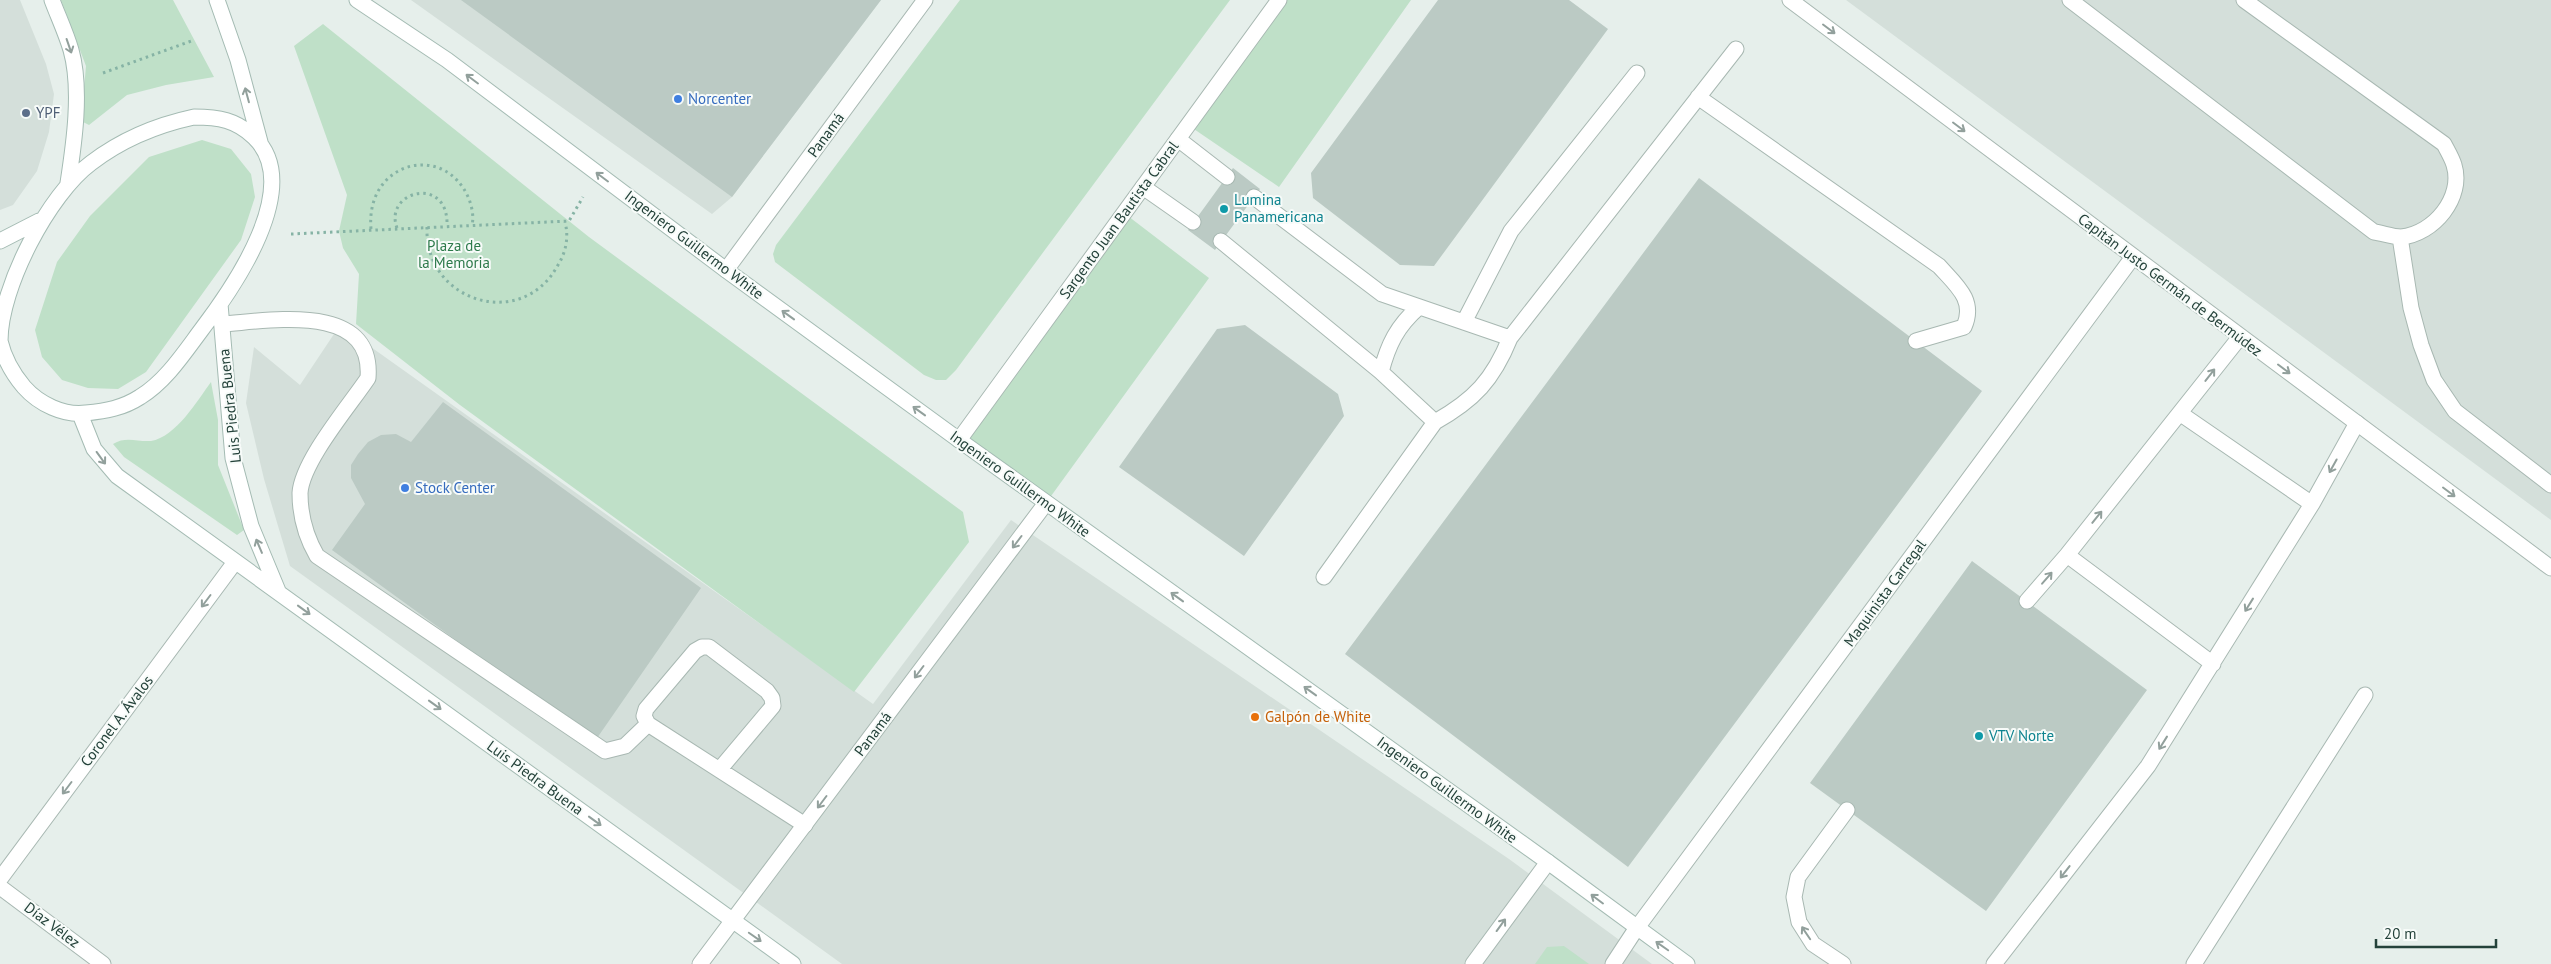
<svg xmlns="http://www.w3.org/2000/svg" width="2551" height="964" viewBox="0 0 2551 964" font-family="'PT Sans',sans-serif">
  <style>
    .built { fill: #d4dfda }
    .green { fill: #bfe0c8 }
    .building { fill: #bbcac4 }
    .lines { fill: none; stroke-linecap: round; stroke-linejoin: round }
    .lane-casing { stroke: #a8b8b2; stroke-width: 17 }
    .street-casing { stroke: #a8b8b2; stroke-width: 17 }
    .secondary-casing { stroke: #a4bbb3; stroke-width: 17 }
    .path { stroke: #86b3a5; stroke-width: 3; stroke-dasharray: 2.5 4; stroke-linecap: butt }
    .lane { stroke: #fff; stroke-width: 15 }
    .street { stroke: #fff; stroke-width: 15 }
    .secondary { stroke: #fff; stroke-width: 15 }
    .oneway { stroke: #92a09c }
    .shop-dot { fill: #3f7fe0; stroke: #f7fbf9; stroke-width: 2 }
    .service-dot { fill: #5c6f8a; stroke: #f7fbf9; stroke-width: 2 }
    .culture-dot { fill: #0f9aa8; stroke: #f7fbf9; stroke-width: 2 }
    .food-dot { fill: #e8710a; stroke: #f7fbf9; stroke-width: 2 }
    .labels { text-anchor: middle; stroke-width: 4; stroke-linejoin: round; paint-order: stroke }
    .shop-label { font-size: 15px; fill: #366cbe; stroke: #f7fbf9; text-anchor: start }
    .service-label { font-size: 15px; fill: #4e5e75; stroke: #f7fbf9; text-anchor: start }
    .street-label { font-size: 15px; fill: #24423a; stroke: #f7fbf9 }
    .culture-label { font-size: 15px; fill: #0d838f; stroke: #f7fbf9; text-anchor: start }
    .park-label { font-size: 15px; fill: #2d7a4b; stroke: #f7fbf9 }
    .food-label { font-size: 15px; fill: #c56008; stroke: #f7fbf9; text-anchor: start }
  </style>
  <rect width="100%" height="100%" fill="#e6efeb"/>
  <path class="built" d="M0 0H20L46 64 54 94 49 132 37 171 13 205 0 210Z
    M411 0H881L732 197 712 214Z
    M1846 0H2551V520Z
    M340 325 873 704 1011 520 1509 859 1652 964H842L290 566 264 479 246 403 254 347 300 385Z"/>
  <path class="green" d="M61 0H173L214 77 166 85 127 95 89 125 81 121 86 66Z
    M960 0H1230L956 370 946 380H936L924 375 775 262 773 254 776 245Z
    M1279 0H1411L1279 187 1188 125Z
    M323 24 589 237 963 512 969 542 854 692 460 405 356 324 359 274 343 248 339 231 347 195 294 46Z
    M202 140 231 149 251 174 255 197 241 240 146 372 118 389 88 388 62 380 42 357 35 330 57 262 90 216 149 157Z
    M1124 213 1209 278 1046 503 959 440Z
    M211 382 218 420V465L244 530 237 535 124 457 113 444C126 436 137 442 151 441 176 437 197 401 211 382Z
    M1564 946 1589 964H1535L1547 947Z"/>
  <path class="building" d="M461 0H881L732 197Z
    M1438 0H1569L1608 29 1434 266 1400 265 1313 198 1311 173Z
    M1233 168 1260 189 1215 250 1188 230Z
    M1699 178 1982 391 1628 867 1345 654Z
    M1245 325 1338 394 1344 416 1244 556 1119 467 1217 329Z
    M443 402 701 588 595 741 332 550 365 504 351 478V465L358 454 368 442 381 435 396 434 411 442Z
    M1972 561 2147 690 1986 911 1810 783Z"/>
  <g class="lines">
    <defs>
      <path id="lane" d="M2070 0 2374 232C2382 233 2393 237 2401 237 2434 234 2464 197 2454 165 2452 158 2447 150 2444 144L2244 0
        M1698 97 1939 266C1956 285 1976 300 1964 327L1916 341
        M1178 139 1227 177
        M1143 187 1193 222
        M2400 237 2411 308 2421 345 2434 380 2455 411 2551 485
        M1221 241 1381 372 1435 422C1474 400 1493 380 1510 338L1382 294 1254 197
        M1464 322 1511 231 1637 73
        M222 324C269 321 374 301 368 378 350 405 302 461 300 493 300 515 306 537 317 556L605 751 625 746 648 724
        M1510 338 1736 49
        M1381 372C1388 345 1397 326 1419 307
        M2181 414 2312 504
        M2067 555 2213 664
        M1324 577 1435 422
        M2027 601 2067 555 2240 337
        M720 769 773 706 772 698 767 691 709 647H702L695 651 646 709 644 716 648 724 805 825
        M1613 964 1636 929
        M1843 964 1813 944 1799 922 1794 897 1798 877 1847 810
        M1994 964 2148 766 2312 504 2357 423
        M2194 964 2365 695"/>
      <path id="street" d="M1790 0 2551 568
        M726 270 925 0
        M959 440 1279 0
        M0 879 235 562
        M0 887 103 964
        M1636 929 2133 257
        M700 964 1046 503
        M1473 964 1548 862"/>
      <path id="secondary" d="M52 0C58 16 66 33 71 50 82 89 74 144 68 183
        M217 0 238 60 260 142
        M357 0 447 60 726 270 959 440 1548 862 1687 964
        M194 117C219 117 236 120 254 137 305 186 233 288 202 329 184 353 166 381 140 397 123 408 106 411 86 413 64 416 39 404 24 387 13 374 4 358 0 341 0 287 49 194 91 163 121 140 157 125 194 117Z
        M0 241 39 221
        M220 304 233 458 251 526 278 591
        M80 414 94 449 117 476 793 964"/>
    </defs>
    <use href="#lane" class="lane-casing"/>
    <use href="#street" class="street-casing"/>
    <use href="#secondary" class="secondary-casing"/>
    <path class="path" d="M103 73 194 40
      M427 227C424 302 522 332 558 265 566 252 569 237 565 222
      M397 228C383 191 449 174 447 226
      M371 229C365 161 445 141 469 199 472 207 474 217 472 225
      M291 234 569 221 583 197"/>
    <use href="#lane" class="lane"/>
    <use href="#street" class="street"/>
    <use href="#secondary" class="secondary"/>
  </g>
  <defs><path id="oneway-shaft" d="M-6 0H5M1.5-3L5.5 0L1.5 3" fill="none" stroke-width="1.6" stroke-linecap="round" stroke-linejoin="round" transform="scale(1.25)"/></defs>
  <g class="oneway">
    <use href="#oneway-shaft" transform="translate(1829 29) rotate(37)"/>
    <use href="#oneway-shaft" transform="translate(69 46) rotate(71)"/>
    <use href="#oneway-shaft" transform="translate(472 79) rotate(-143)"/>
    <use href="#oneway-shaft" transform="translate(247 95) rotate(-105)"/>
    <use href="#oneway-shaft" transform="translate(1959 127) rotate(37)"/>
    <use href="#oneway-shaft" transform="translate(602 177) rotate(-143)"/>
    <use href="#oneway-shaft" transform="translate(788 315) rotate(-144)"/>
    <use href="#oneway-shaft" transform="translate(2284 369) rotate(37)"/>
    <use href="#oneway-shaft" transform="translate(2210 375) rotate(-52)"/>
    <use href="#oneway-shaft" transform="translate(919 411) rotate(-144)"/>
    <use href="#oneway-shaft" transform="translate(101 458) rotate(54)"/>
    <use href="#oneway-shaft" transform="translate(2333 466) rotate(119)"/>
    <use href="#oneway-shaft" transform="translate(2449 492) rotate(37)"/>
    <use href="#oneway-shaft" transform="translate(2097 517) rotate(-51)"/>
    <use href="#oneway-shaft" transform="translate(1017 542) rotate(127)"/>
    <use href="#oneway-shaft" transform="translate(259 546) rotate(-113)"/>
    <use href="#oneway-shaft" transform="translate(2047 578) rotate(-49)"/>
    <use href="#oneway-shaft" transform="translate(1177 597) rotate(-144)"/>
    <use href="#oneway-shaft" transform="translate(206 601) rotate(127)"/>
    <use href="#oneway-shaft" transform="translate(2249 605) rotate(122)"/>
    <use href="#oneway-shaft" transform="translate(304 610) rotate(36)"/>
    <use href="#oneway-shaft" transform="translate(919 672) rotate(127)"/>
    <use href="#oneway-shaft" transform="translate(1310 691) rotate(-144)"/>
    <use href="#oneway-shaft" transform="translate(435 705) rotate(36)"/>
    <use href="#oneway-shaft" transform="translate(2163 743) rotate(122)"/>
    <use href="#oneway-shaft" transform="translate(67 788) rotate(127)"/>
    <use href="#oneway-shaft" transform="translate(822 802) rotate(127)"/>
    <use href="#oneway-shaft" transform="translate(595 821) rotate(36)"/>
    <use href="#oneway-shaft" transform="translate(2065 872) rotate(128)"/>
    <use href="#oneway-shaft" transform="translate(1597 899) rotate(-143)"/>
    <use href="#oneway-shaft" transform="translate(1501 925) rotate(-54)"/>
    <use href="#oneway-shaft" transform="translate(1806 933) rotate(-124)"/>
    <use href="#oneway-shaft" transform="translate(755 937) rotate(35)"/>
    <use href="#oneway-shaft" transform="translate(1662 946) rotate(-145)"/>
  </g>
  <g class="shop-dot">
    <circle cx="678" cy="99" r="5"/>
    <circle cx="405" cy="488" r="5"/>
  </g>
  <circle class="service-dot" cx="26" cy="113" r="5"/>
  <g class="culture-dot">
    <circle cx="1224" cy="209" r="5"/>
    <circle cx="1979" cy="736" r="5"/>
  </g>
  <circle class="food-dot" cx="1255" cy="717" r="5"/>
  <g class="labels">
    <g class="shop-label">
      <text x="688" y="104">Norcenter</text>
      <text x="415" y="493">Stock Center</text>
    </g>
    <g class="service-label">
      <text x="36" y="118">YPF</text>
    </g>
    <g class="street-label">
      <text transform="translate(826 135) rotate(-54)" y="5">Panamá</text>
      <text transform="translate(1119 220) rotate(-54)" y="5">Sargento Juan Bautista Cabral</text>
      <text transform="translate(694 245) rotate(37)" y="5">Ingeniero Guillermo White</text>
      <text transform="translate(2170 285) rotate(37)" y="5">Capitán Justo Germán de Bermúdez</text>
      <text transform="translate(230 406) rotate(-96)" y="5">Luis Piedra Buena</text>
      <text transform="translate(1020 484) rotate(36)" y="5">Ingeniero Guillermo White</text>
      <text transform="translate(1885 593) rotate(-54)" y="5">Maquinista Carregal</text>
      <text transform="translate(117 721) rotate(-53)" y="5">Coronel A. Ávalos</text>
      <text transform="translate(873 734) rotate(-53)" y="5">Panamá</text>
      <text transform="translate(535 778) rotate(36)" y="5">Luis Piedra Buena</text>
      <text transform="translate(1447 790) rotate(36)" y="5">Ingeniero Guillermo White</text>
      <text transform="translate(52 925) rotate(37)" y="5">Díaz Vélez</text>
    </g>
    <g class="culture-label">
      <text x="1234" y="205">Lumina<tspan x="1234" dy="17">Panamericana</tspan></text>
      <text x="1989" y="741">VTV Norte</text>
    </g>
    <g class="park-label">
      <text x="454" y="251">Plaza de<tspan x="454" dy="17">la Memoria</tspan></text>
    </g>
    <g class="food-label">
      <text x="1265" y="722">Galpón de White</text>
    </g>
  </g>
  <path d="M2376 939v8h120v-8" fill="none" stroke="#24423a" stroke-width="2.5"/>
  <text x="2384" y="939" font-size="15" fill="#24423a" stroke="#f7fbf9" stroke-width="4" paint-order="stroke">20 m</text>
</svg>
